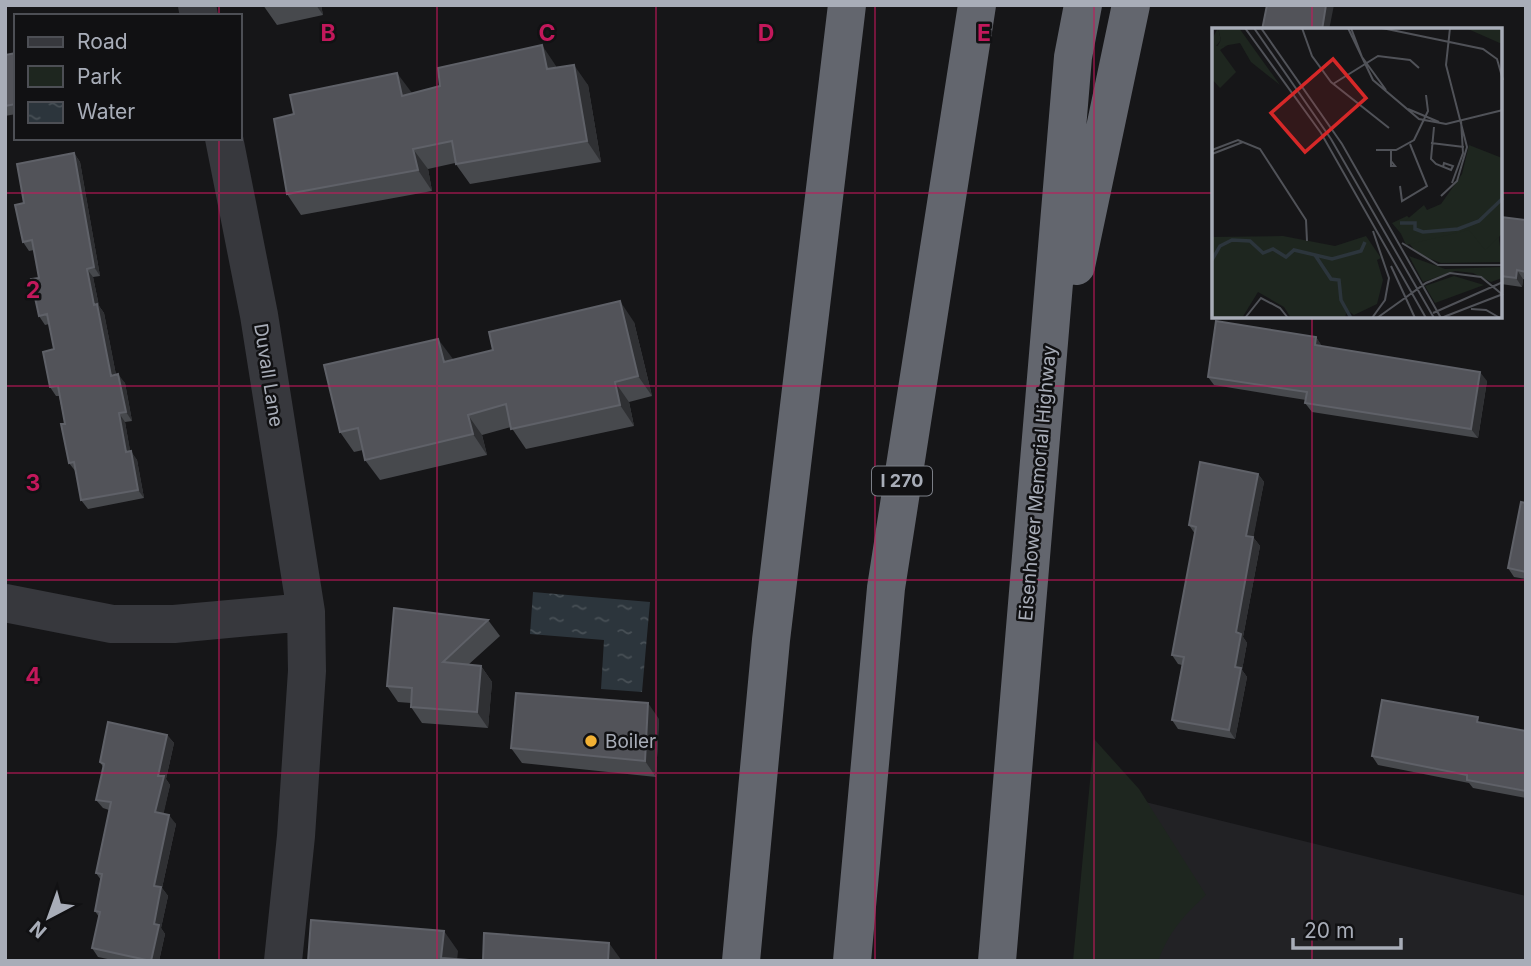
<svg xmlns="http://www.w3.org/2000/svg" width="1531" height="966" viewBox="0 0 1531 966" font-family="Inter,sans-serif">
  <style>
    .built { fill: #222225 }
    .green { fill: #1e261f }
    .water { fill: url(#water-ripples) }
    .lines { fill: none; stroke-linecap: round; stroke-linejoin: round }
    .minor { stroke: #37383d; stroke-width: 38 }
    .highway { stroke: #63666e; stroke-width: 38 }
    .wall { fill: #47494d }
    .shaded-wall { fill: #2f3033 }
    .building { fill: #525359; stroke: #5f6168; stroke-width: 2 }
    .grid { fill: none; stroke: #c2185b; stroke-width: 2; stroke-opacity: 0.55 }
    .poi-dot { fill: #f2b134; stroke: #111113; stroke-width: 2.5 }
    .labels { text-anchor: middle; stroke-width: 5; stroke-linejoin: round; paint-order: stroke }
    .shield { fill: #111113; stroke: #7b7e86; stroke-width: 2 }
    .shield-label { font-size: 18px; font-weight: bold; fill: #a8adb8 }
    .street-label { font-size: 19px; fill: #a8adb8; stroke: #111113 }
    .poi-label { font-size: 19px; fill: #a8adb8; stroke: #111113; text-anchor: start }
    .inset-river { fill: none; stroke: #2c353c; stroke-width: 3.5 }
    .inset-road { fill: none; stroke: #505258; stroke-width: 2 }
    .view { fill: #d62828; fill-opacity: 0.15; stroke: #d62828; stroke-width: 3.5 }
    .inset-edge { fill: none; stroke: #a8adb8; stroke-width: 3.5 }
    .grid-label { font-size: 23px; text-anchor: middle; font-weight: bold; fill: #c2185b; stroke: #111113; stroke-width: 5; stroke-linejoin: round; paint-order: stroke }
  </style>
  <defs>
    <pattern id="water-ripples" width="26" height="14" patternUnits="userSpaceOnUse" patternTransform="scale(1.75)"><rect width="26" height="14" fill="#2c353c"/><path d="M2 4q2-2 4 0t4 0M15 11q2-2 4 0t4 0" fill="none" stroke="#485056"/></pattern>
  </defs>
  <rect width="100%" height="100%" fill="#161618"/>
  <path class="built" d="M1125 797 1526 896V961H1106Z"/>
  <path class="green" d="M1094 739 1139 789 1206 895C1184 915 1168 933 1158 961H1073Z"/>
  <path class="water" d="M533 592 650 602 642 692 601 689 604 640 530 634Z"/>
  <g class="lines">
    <path class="minor" d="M197 5 199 16
      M224 138 259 315 306 612 307 671 296 836 283 961
      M5 603 112 624H174L306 612"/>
    <path class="highway" d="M1076 266 1131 5
      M741 961 771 640 847 5
      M852 961 886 588 977 5
      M997 961 1073 57 1083 5"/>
  </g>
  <path class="wall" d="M263 5H321L323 15 277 25Z
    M16 53V114L5 116V55Z
    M556 66V67L588 85 601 162 470 184 455 163 428 169 432 191 301 215 287 194 294 114 412 94Z
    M74 153 80 162 100 276 93 277 99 306 104 313 116 375 125 383 132 421 125 422 130 451 137 460 144 498 88 509 81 500 76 472 69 463 65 424 59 396H56L50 387 54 349 49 324 45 325 39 316V278L34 250 29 251 23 242 24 203Z
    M1501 217 1525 220 1526 217V280L1523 279 1522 287 1501 284Z
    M634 322 652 396 629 402 634 426 526 449 511 427 482 435 487 455 380 480 365 460 363 450 354 452 340 432 453 360Z
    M1316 337 1322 347 1487 381 1478 438 1312 412 1305 403 1306 400 1214 385 1208 377Z
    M1258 474 1264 482 1253 537 1260 546 1243 637 1247 643 1242 670 1247 677 1235 739 1178 729 1172 720 1182 665 1178 664 1172 655 1195 534 1189 525Z
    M1526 503V579L1514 577 1508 568Z
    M488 620 500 636 468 665 481 666 492 682 488 728 422 723 411 707V703L398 702 387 686Z
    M659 719 656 777 522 763 511 748Z
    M1482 723 1526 731V798L1473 788 1469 783 1378 765 1372 756Z
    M167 735 174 743 166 779 170 785 163 814 176 824 162 888 168 896 161 928 165 934 159 961H117L98 957 92 948 99 917 95 911 101 880 96 873 109 810 103 808 96 800 103 767 100 762Z"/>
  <path class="shaded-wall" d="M316 5H321L323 15Z
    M1326 5H1334L1329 30H1322Z
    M542 45 556 66 561 90 547 69Z
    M574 65 588 85 601 162 587 141Z
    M397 73 412 93 402 96Z
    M413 149 428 169 432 191 418 170Z
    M74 153 80 162 100 276 94 267Z
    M87 269 93 277 99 306 104 313 118 385 111 376 94 305Z
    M1517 270 1523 279 1522 287 1516 278Z
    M620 301 634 322 652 396 638 376Z
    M1316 337 1322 346 1321 354 1315 345Z
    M438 339 453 359 458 383 444 362Z
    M1480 372 1487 381 1478 438 1471 429Z
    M118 374 125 383 132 421 126 412Z
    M615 382 629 402 634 426 620 405Z
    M119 413 125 422 132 461 126 452Z
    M468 415 482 435 487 455 473 434Z
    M131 451 137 460 144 498 138 490Z
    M1258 474 1264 482 1252 545 1246 536Z
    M1253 537 1260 546 1243 637 1247 643 1242 670 1247 677 1235 739 1229 730 1235 667 1236 632Z
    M481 666 492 682 488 728 477 712Z
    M648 703 659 719 656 777 645 761Z
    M167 735 174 743 166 779 170 785 162 821 155 812 158 776Z
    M169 815 176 824 162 888 168 896 161 928 165 934 159 961H151L154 924V886Z
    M444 931 458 951 457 961 441 958Z
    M609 943 622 961H608Z"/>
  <path class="building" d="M1267 5H1326L1322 30H1262Z
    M542 45 547 69 574 65 587 141 456 164 452 141 413 149 418 170 287 194 274 119 294 114 290 95 397 73 402 96 440 86 438 68Z
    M16 53V104L5 106V55Z
    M74 153 94 267 87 269 94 305 97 304 111 376 118 374 126 412 119 413 126 452 131 451 138 490 81 500 74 462 69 463 61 424H65L58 386 50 387 43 352 54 349 47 314 39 316 31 279 39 278 32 240 23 242 15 205 24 203 17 164Z
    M1501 217 1525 220 1526 217V272L1517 270 1516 278 1501 276Z
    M620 301 638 376 615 382 620 405 511 429 506 404 468 415 473 434 365 460 358 428 340 432 324 365 438 339 444 362 493 350 489 332Z
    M1216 321 1316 337 1315 345 1480 372 1471 429 1305 403 1307 392 1208 377Z
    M1200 462 1258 474 1246 536 1253 537 1236 632 1241 634 1235 667 1241 668 1229 730 1172 720 1184 657 1172 655 1196 527 1189 525Z
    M1521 502 1526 503V572L1508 568Z
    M394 608 488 620 443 662 481 666 477 712 411 707 412 688 387 686Z
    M516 693 648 703 645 761 511 748Z
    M1382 700 1478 717 1477 722 1526 731V791L1467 780V775L1372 756Z
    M108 722 167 735 158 776H164L155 812 169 815 154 886 161 887 154 924 159 925 151 961 92 948 100 912 95 911 102 874 96 873 111 802 96 800 104 764 100 762Z
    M311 920 444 931 441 958 483 961H308Z
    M484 933 609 943 608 961H483Z"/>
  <path class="grid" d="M219 5V16M437 5V961M656 5V961M875 5V961M1094 5V961M1312 5V30M219 138V961M5 193H1214M1501 193H1526M1312 317V961M5 386H1526M5 580H1526M5 773H1526"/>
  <circle class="poi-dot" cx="591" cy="741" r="7"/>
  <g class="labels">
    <rect class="shield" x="872" y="466.5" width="60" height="29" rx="5"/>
    <g class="shield-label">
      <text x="902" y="487">I 270</text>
    </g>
    <g class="street-label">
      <text transform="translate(269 375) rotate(81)" y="7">Duvall Lane</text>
      <text transform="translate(1037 483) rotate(-85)" y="7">Eisenhower Memorial Highway</text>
    </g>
    <g class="poi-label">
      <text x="605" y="748">Boiler</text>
    </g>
  </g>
  <g transform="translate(1212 28)">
    <rect width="290" height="290" fill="#161618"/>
    <path d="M6 0 9 12 4 18 17 16 8 22 24 44 8 60 0 51V11Z" fill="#1e261f"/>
    <path d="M6 0H27L68 57 39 34 28 15 5 19 9 12ZM290 0V16L256 1V0ZM290 167 287 211 290 234 229 235 206 226 180 195 195 188 201 193ZM197 228 233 241 290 239V250L279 254 261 245 243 243 211 254ZM242 248 272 257 223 275 213 258Z" fill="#1e261f"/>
    <path d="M257 117 290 130V206L273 222 257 202 194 217 186 199 212 177 215 182 229 176 250 146ZM71 208 123 218 154 208 169 230 165 232 171 252 165 276 142 287 135 282 133 290H79L72 279 46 264 30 290H0V209Z" fill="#1e261f"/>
    <path class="inset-river" d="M188 195H203V201L211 204 246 201 267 193 291 170M103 227 119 251 127 252 129 272 139 290M0 232 8 218 20 212 38 213 51 225 61 221 74 229 82 222 120 231 149 223 153 214"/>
    <path class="inset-road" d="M33 0 109 105 214 290M42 0 119 111 222 290M49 0 130 116 229 290M90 0 100 28 119 54 177 100M136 0 161 52 207 91 234 96 291 82M139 0 150 29 174 62M170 0 271 21 285 31 291 52M121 56 166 28 198 32 207 40M196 81 227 94M222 99 219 131 224 136 239 142 241 138 232 135 231 139M219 115 252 119M0 122 26 112 48 121 94 192 95 213M164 122H184L202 112 216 83 214 67M0 126 31 114M179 133 183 138H179V123M240 155 251 125 249 92M188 158 190 173 215 158 198 116M229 168 245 153 255 119 234 37 238 0M190 215 226 237H291M179 238 203 290M259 281 274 282 288 290M221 285 291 254M33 290 49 270 68 280 76 290M160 290 173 272 177 250 161 203M165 290 214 255 238 245 269 249 291 267M229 290 291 266"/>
    <path class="view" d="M121 31 154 70 93 124 59 85Z"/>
    <rect width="290" height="290" class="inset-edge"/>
  </g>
  <g class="grid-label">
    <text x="328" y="41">B</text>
    <text x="547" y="41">C</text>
    <text x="766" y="41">D</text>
    <text x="984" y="41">E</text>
    <text x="33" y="298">2</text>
    <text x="33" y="491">3</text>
    <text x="33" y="684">4</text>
  </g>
  <rect width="1531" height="966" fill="none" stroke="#a8adb8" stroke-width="14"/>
  <rect x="14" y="14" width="228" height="126" fill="#111113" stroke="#4d4f55" stroke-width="2"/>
  <rect x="28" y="37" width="35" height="10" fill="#37383d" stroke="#4d4f55" stroke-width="2"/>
  <text x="77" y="49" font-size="21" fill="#a8adb8">Road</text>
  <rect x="28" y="66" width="35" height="21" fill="#1e261f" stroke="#4d4f55" stroke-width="2"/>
  <text x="77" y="84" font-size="21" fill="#a8adb8">Park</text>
  <rect x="28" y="102" width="35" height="21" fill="url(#water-ripples)" stroke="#4d4f55" stroke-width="2"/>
  <text x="77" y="119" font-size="21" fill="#a8adb8">Water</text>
  <g transform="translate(49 917) rotate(221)" stroke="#111113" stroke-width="5" paint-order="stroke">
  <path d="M0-5L12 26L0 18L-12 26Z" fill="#a8adb8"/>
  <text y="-10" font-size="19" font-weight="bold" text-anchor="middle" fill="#a8adb8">N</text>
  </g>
  <path d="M1293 938v10h108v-10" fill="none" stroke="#a8adb8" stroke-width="3.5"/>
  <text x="1304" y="938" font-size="21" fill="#a8adb8" stroke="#111113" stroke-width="5" paint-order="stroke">20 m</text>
</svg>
